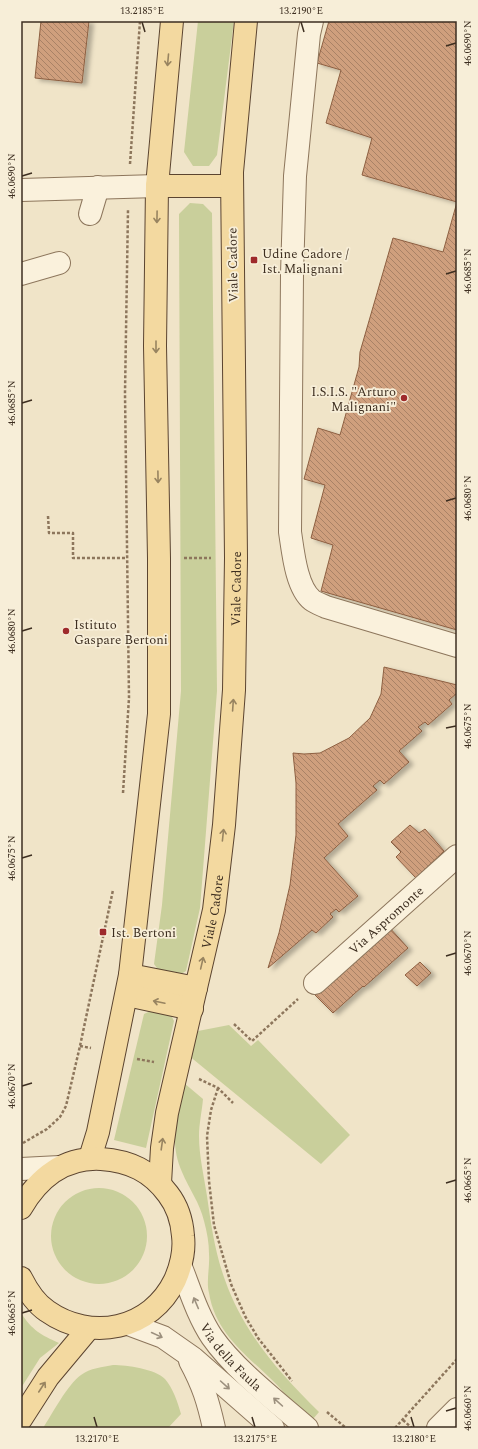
<svg xmlns="http://www.w3.org/2000/svg" width="478" height="1449" viewBox="0 0 478 1449" font-family="Spectral,serif">
  <style>
    .grass { fill: #c9cf9b }
    .building { fill: url(#building-back-hatch); stroke: #8d5f41; filter: url(#shadow) }
    .lines { fill: none; stroke-linecap: round; stroke-linejoin: round }
    .minor-casing { stroke: #8d765c; stroke-width: 24 }
    .major-casing { stroke: #5b4430; stroke-width: 24 }
    .path { stroke: #8d765c; stroke-width: 2.5; stroke-dasharray: 3 2; stroke-linecap: butt }
    .minor { stroke: #faf1dc; stroke-width: 22 }
    .major { stroke: #f3d9a0; stroke-width: 22 }
    .oneway { stroke: #988460 }
    .oneway2 { stroke: #9c907e }
    .ticks { fill: none; stroke: #3d2e20; stroke-width: 1.5 }
    .poi-dot { fill: #9e2a2b; stroke: #f7eed8; stroke-width: 1.5 }
    .labels { text-anchor: middle; stroke-width: 3.5; stroke-linejoin: round; paint-order: stroke }
    .poi-label { font-size: 13px; fill: #3d2e20; stroke: #f7eed8; text-anchor: start }
    .street-label { font-size: 13px; fill: #3d2e20; stroke: #f7eed8 }
    .neatline { fill: none; stroke: #3d2e20; stroke-width: 1.5 }
    .ticks-label { font-size: 10px; text-anchor: middle; fill: #3d2e20 }
  </style>
  <defs>
    <pattern id="building-back-hatch" width="6" height="6" patternUnits="userSpaceOnUse"><rect width="6" height="6" fill="#cf9f7d"/><path d="M-1 5l2 2M0 0l6 6M5-1l2 2" fill="none" stroke="#a98266"/></pattern>
    <filter id="shadow"><feDropShadow dx="4.5" dy="2.5" stdDeviation="2" flood-color="#0004"/></filter>
  </defs>
  <rect width="100%" height="100%" fill="#f0e4c8"/>
  <path class="grass" d="M198 21H234L217 155 209 166H193L184 152Z
    M190 203 203 204 212 213 217 691 200 908 186 971 176 977 162 975 154 964 162 905 181 691 179 214Z
    M157 1008 169 1011 174 1021 146 1148 114 1140 144 1014Z
    M229 1025 251 1046 258 1040 350 1135 321 1164 188 1055 198 1031Z
    M184 1083 203 1099C202 1111 199 1124 199 1136 199 1156 204 1176 207 1196 211 1224 215 1253 225 1280 243 1332 280 1374 319 1412L313 1419C306 1414 299 1408 292 1402 287 1397 283 1391 278 1386 250 1357 216 1336 209 1293 206 1281 210 1267 209 1254 209 1243 207 1232 204 1221 200 1203 189 1189 182 1172 168 1141 178 1114 184 1083Z
    M51 1236a48 48 0 1 1 96 0a48 48 0 1 1-96 0Z
    M21 1313C32 1330 41 1335 59 1343L40 1358 21 1388Z
    M113 1365C127 1365 155 1369 165 1379 173 1388 178 1403 181 1414L168 1428H43C53 1413 67 1385 81 1375 90 1368 103 1367 113 1365Z"/>
  <path class="building" d="M41 21H89L82 83 35 78Z
    M329 21H457V202L362 175 372 138 326 123 341 70 317 63Z
    M457 202V630L321 591 333 545 311 538 325 485 304 479 318 428 340 435 359 367 360 352 393 238 443 252Z
    M384 667 457 685V693L449 700 452 704 428 725 425 722 418 727 422 731 399 751 409 762 384 784 380 780 373 786 377 790 338 824 348 836 324 858 358 896 339 912 336 909 330 914 333 917 316 933 312 930 268 968 279 933 290 885 296 835V783L293 753 304 754 320 753 349 738 370 718 381 694Z
    M410 825 419 833 425 829 444 851 416 878 396 857 401 852 391 842Z
    M388 926 408 948 364 987 363 986 333 1013 313 993Z
    M420 962 431 973 417 986 405 975Z"/>
  <g class="lines">
    <defs>
      <g id="minor">
        <path d="M312 21 309 34 295 176 292 274 290 532C293 551 296 587 312 600 316 603 322 605 326 607L457 646"/>
        <path d="M21 190 157 186"/>
        <path d="M90 214 98 187"/>
        <path d="M21 274 59 263"/>
        <path id="s1" d="M315 983 457 856"/>
        <path d="M21 1169 60 1167"/>
        <path id="s2" d="M181 1267C190 1290 198 1316 212 1337 235 1370 276 1401 307 1428"/>
        <path d="M128 1324 163 1337 193 1358 273 1428"/>
        <path d="M190 1361C203 1385 208 1401 214 1428"/>
        <path d="M438 1428 457 1409"/>
      </g>
      <g id="major">
        <path d="M157 186H232"/>
        <path d="M130 975 196 988"/>
        <path d="M127 995 192 1009"/>
        <path d="M90 1158 98 1132 130 975 159 714V558L155 346 157 186 172 21"/>
        <path id="s3" d="M160 1183 162 1148 167 1113 214 910 224 825 234 690 236 558 232 172 246 21"/>
        <path d="M21 1208C39 1177 65 1157 101 1159 130 1161 151 1171 168 1194 178 1207 182 1221 183 1236 185 1252 181 1266 175 1280 151 1330 91 1342 47 1311 35 1303 27 1290 21 1278"/>
        <path d="M21 1419 48 1377 89 1328"/>
      </g>
    </defs>
    <use href="#minor" class="minor-casing"/>
    <use href="#major" class="major-casing"/>
    <path class="path" d="M130 164 140 21
      M48 516 49 533H73V558H127
      M184 558H211
      M123 793 129 698 125 393 128 210
      M234 1024 252 1041 298 999
      M80 1046 91 1048
      M137 1059 154 1062
      M199 1079 218 1088 233 1103
      M218 1088 211 1110 207 1136 209 1181 214 1225 231 1284 245 1316 258 1338 292 1381
      M23 1143 47 1129 60 1117 66 1106 80 1046 113 890
      M327 1412 346 1428
      M403 1420 412 1428
      M395 1428 457 1359"/>
    <use href="#minor" class="minor"/>
    <use href="#major" class="major"/>
  </g>
  <defs><path id="oneway-shaft" d="M-6 0H5M1.5-3L5.5 0L1.5 3" fill="none" stroke-width="1.6" stroke-linecap="round" stroke-linejoin="round"/></defs>
  <g class="oneway">
    <use href="#oneway-shaft" transform="translate(168 60) rotate(95)"/>
    <use href="#oneway-shaft" transform="translate(157 217) rotate(91)"/>
    <use href="#oneway-shaft" transform="translate(156 347) rotate(90)"/>
    <use href="#oneway-shaft" transform="translate(158 477) rotate(89)"/>
    <use href="#oneway-shaft" transform="translate(233 705) rotate(-86)"/>
    <use href="#oneway-shaft" transform="translate(223 835) rotate(-84)"/>
    <use href="#oneway-shaft" transform="translate(202 963) rotate(-77)"/>
    <use href="#oneway-shaft" transform="translate(159 1002) rotate(-168)"/>
    <use href="#oneway-shaft" transform="translate(162 1144) rotate(-82)"/>
    <use href="#oneway-shaft" transform="translate(42 1387) rotate(-57)"/>
  </g>
  <g class="oneway2">
    <use href="#oneway-shaft" transform="translate(196 1303) rotate(-113)"/>
    <use href="#oneway-shaft" transform="translate(157 1335) rotate(25)"/>
    <use href="#oneway-shaft" transform="translate(225 1385) rotate(42)"/>
    <use href="#oneway-shaft" transform="translate(278 1402) rotate(-138)"/>
  </g>
  <path class="ticks" d="M142 22 145 32M301 22 304 32M446 46 456 43M22 176 32 173M446 274 456 271M22 403 32 400M446 501 456 498M22 631 32 628M446 728 456 726M22 858 32 855M446 956 456 953M22 1086 32 1083M446 1183 456 1180M22 1313 32 1310M446 1411 456 1408M94 1417 97 1427M252 1417 255 1427M411 1417 414 1427"/>
  <g class="poi-dot">
    <rect x="250" y="256" width="8" height="8" rx="2"/>
    <circle cx="404" cy="398" r="4"/>
    <circle cx="66" cy="631" r="4"/>
    <rect x="99" y="928" width="8" height="8" rx="2"/>
  </g>
  <g class="labels">
    <g class="poi-label">
      <text x="262" y="258">Udine Cadore /<tspan x="262" dy="15">Ist. Malignani</tspan></text>
      <text x="396" y="396" text-anchor="end">I.S.I.S. "Arturo<tspan x="396" dy="15">Malignani"</tspan></text>
      <text x="74" y="629">Istituto<tspan x="74" dy="15">Gaspare Bertoni</tspan></text>
      <text x="111" y="937">Ist. Bertoni</text>
    </g>
    <g class="street-label">
      <text transform="translate(232 265) rotate(-91)" y="5">Viale Cadore</text>
      <text dy="5" stroke="none"><textPath href="#s3" startOffset="601">Viale Cadore</textPath></text>
      <text dy="5" stroke="none"><textPath href="#s3" startOffset="277">Viale Cadore</textPath></text>
      <text dy="5" stroke="none"><textPath href="#s1" startOffset="95">Via Aspromonte</textPath></text>
      <text dy="5" stroke="none"><textPath href="#s2" startOffset="104">Via della Faula</textPath></text>
    </g>
  </g>
  <rect width="478" height="1449" fill="none" stroke="#f7eed8" stroke-width="44"/>
  <rect x="22" y="22" width="434" height="1405" class="neatline"/>
  <g class="ticks-label">
    <text x="142" y="14">13.2185°E</text>
    <text x="301" y="14">13.2190°E</text>
    <text transform="translate(467 43) rotate(-90)" y="4">46.0690°N</text>
    <text transform="translate(11 176) rotate(-90)" y="4">46.0690°N</text>
    <text transform="translate(467 271) rotate(-90)" y="4">46.0685°N</text>
    <text transform="translate(11 403) rotate(-90)" y="4">46.0685°N</text>
    <text transform="translate(467 498) rotate(-90)" y="4">46.0680°N</text>
    <text transform="translate(11 631) rotate(-90)" y="4">46.0680°N</text>
    <text transform="translate(467 726) rotate(-90)" y="4">46.0675°N</text>
    <text transform="translate(11 858) rotate(-90)" y="4">46.0675°N</text>
    <text transform="translate(467 953) rotate(-90)" y="4">46.0670°N</text>
    <text transform="translate(11 1086) rotate(-90)" y="4">46.0670°N</text>
    <text transform="translate(467 1180) rotate(-90)" y="4">46.0665°N</text>
    <text transform="translate(11 1313) rotate(-90)" y="4">46.0665°N</text>
    <text transform="translate(467 1408) rotate(-90)" y="4">46.0660°N</text>
    <text x="97" y="1442">13.2170°E</text>
    <text x="255" y="1442">13.2175°E</text>
    <text x="414" y="1442">13.2180°E</text>
  </g>
</svg>
